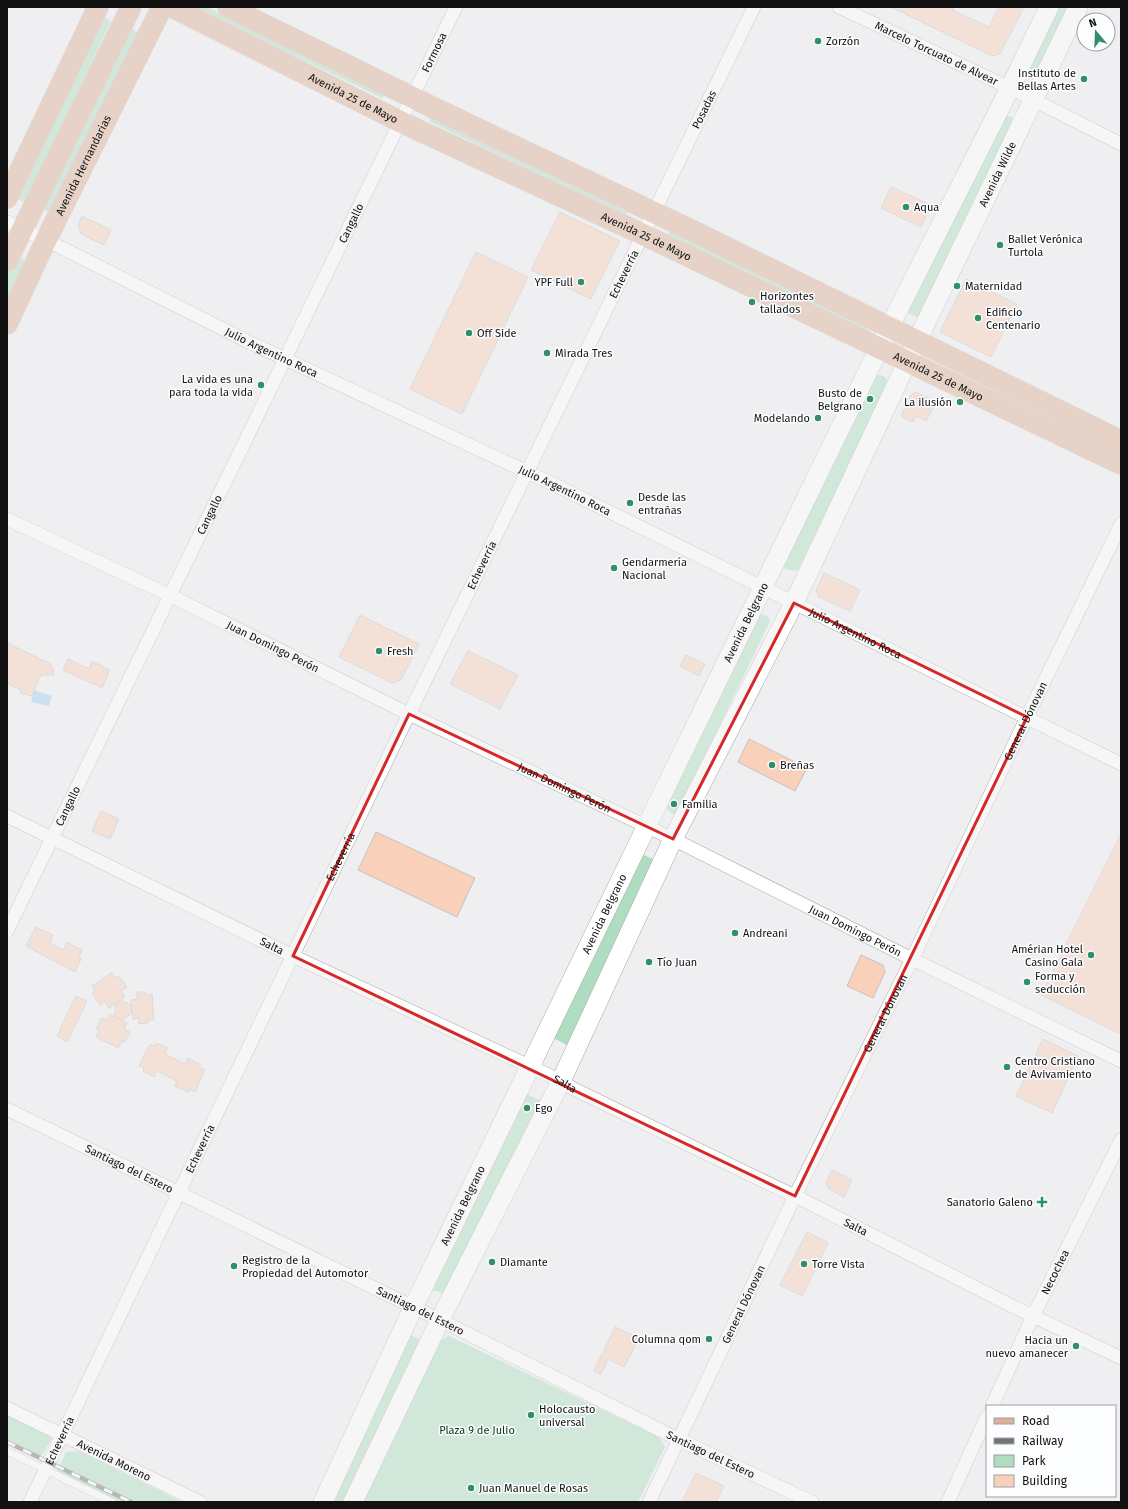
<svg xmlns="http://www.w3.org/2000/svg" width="1128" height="1509" viewBox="0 0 1128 1509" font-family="'Fira Sans',sans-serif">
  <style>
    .green { fill: #aeddbf }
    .water { fill: #a1cef1 }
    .building { fill: #f9d1ba; stroke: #c4c2c1 }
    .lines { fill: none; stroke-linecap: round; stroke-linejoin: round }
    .service-casing { stroke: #a7a8a9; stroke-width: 8 }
    .minor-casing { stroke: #a7a8a9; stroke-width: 14 }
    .secondary-casing { stroke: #a7a8a9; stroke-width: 20 }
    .primary-casing { stroke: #cbcbcb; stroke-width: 22 }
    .service { stroke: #fff; stroke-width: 7 }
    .minor { stroke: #fff; stroke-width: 13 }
    .secondary { stroke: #fff; stroke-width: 19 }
    .primary { stroke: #dcaf96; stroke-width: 21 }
    .rail-casing { stroke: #747476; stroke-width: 4.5 }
    .rail { stroke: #fcfdff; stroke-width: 3; stroke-dasharray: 9; stroke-linecap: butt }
    .marked { fill: none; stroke: #d62828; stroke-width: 3; stroke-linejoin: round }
    .poi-dot { fill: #329067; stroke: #fcfdff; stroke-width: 1.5 }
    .labels { text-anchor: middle; stroke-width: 3; stroke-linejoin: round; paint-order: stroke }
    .poi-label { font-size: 11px; fill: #121213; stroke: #fcfdff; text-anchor: start }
    .street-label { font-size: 11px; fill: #121213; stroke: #fcfdff }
    .park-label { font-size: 11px; fill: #0a331f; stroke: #fcfdff }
  </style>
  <rect width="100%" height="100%" fill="#efeff1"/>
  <path class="green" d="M193 7H207L384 95 382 98Z
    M1054 7H1071L1037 77 1031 78 1026 74Z
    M100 15 111 21 25 202 13 198Z
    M130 28 141 34 52 214 40 207Z
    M1004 115 1012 117 1014 123 923 312 918 317 908 313 909 307Z
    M432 117 627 212V214L625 216 430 122 429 118Z
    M671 229 868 327 866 333 667 235Z
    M17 256 28 262 7 306V276Z
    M880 375 885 377 888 384 798 570 792 571 784 568 782 564 874 376Z
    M761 614 768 616 770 621 677 814H673L664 807 757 616Z
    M644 855 655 860 569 1046 553 1038 639 858Z
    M525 1093 541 1101 447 1290 442 1293 432 1290Z
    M408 1334 423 1341 349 1502H329Z
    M449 1336 659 1437 665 1447 638 1502H362L437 1342Z
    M7 1415 49 1436 52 1439 39 1459 7 1444Z
    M79 1451 182 1502H120L57 1471 66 1452Z"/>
  <path class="water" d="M34 690 52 696 49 706 31 702Z"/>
  <path class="building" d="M891 7H953L952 10 989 27 999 7H1024L1000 54 992 56Z
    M891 187 931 205 921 227 881 208Z
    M560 212 620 241 591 299 531 270Z
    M82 216 111 230 104 245 81 234 78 225Z
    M476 252 528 277 462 414 410 389Z
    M966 279 1017 304 991 357 940 332Z
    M916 392 936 402 926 421 916 416 913 422 901 416 911 395Z
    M824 573 860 590 850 611 819 597 816 590Z
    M360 615 419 644 401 680 392 683 339 657Z
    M7 643 51 664 54 675H41L34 690 32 696 20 693 21 690 7 683Z
    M468 651 518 675 500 709 450 684Z
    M686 655 705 664 699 676 680 666Z
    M68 659 89 669 92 661 110 670 102 688 63 670Z
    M749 739 807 768 795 791 738 762Z
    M101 811 119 819 110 839 92 831Z
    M376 832 475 878 457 917 358 870Z
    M1121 834V1034L1041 995Z
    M36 927 53 935 50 943 63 950 67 942 82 950 79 958 81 959 75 972 26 946Z
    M861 955 883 965 885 972 873 998 847 986Z
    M111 973 115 978 119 976 127 987 121 991 125 997 109 1008 105 1001 100 1005 92 993 95 991 92 986Z
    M137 992H145V995L152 994 154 1020H147L148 1023 139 1024V1018L133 1019 131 1000 137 999Z
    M76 996 87 1001 67 1042 57 1036Z
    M120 1000 131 1005 132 1013 122 1020 115 1017V1004Z
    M110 1014 127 1023 124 1029 130 1032 124 1043 122 1041 118 1048 96 1037 99 1030 96 1029 102 1018 107 1020Z
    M1043 1039 1078 1056 1052 1113 1016 1096Z
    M156 1043 168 1048 165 1054 185 1064 188 1058 201 1065 199 1067 205 1070 195 1092 189 1089 188 1092 175 1086 177 1081 157 1071 154 1077 143 1071 144 1068 139 1066 150 1044 155 1046Z
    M832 1170 852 1180 844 1197 829 1189 826 1182Z
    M807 1232 828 1243 802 1296 780 1285Z
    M615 1327 639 1338 624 1367 608 1359 601 1374 594 1371Z
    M696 1473 724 1486 716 1502H682Z"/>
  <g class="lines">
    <defs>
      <path id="service" d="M7 1451 112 1502"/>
      <g id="minor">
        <path id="s1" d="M839 7 1010 88 1121 144"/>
        <path id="s2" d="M7 222 46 240 251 343 555 485 1121 764"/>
        <path id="s3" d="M7 519 169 595 409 714 673 839 912 959 1121 1061"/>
        <path id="s4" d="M7 816 293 956 561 1081 574 1089 757 1178 795 1196 1012 1306 1121 1358"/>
        <path id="s5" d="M7 931 456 7"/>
        <path id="s6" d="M7 1109 440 1320 680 1440 812 1502"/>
        <path id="s7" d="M992 1406 1033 1316 1121 1140"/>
        <path id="s8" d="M7 1408 200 1502"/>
        <path id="s9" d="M30 1502 409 714 754 7"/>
        <path id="s10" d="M649 1502 795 1196 912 959 1027 717 1121 524"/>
        <path d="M948 1502 987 1416"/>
      </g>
      <g id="secondary">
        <path id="s11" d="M323 1502 413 1308 655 809 889 328 1010 88 1049 7"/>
        <path id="s12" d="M353 1502 440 1320 561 1081 673 839 794 603 917 341 1078 7"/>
      </g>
      <g id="primary">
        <path id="s13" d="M172 7 401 122 644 235 1121 464"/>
        <path d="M228 7 432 107 693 231 1121 441"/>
        <path d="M7 198 98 7"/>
        <path d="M7 261 131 7"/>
        <path id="s14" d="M7 324 46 240 162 7"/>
      </g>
    </defs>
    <use href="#service" class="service-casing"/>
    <use href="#minor" class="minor-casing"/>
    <use href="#secondary" class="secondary-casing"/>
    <use href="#primary" class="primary-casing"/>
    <use href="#service" class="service"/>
    <use href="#minor" class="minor"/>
    <use href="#secondary" class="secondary"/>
    <use href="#primary" class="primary"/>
    <defs>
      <path id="rail" d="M7 1442 131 1502"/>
    </defs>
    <use href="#rail" class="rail-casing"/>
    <use href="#rail" class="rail"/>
  </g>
  <path d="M0 0H1128V1509H0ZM794 603 1027 717 795 1196 293 956 409 714 673 839Z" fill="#efeff1" fill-opacity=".55" fill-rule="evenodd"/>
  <path class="marked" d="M794 603 1027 717 795 1196 293 956 409 714 673 839Z"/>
  <g class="poi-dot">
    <circle cx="818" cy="41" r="4"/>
    <circle cx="1084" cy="79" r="4"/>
    <circle cx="906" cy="207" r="4"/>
    <circle cx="1000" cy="245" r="4"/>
    <circle cx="581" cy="282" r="4"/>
    <circle cx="957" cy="286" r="4"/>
    <circle cx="752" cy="302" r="4"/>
    <circle cx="978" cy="318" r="4"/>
    <circle cx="469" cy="333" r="4"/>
    <circle cx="547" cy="353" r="4"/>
    <circle cx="261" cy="385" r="4"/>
    <circle cx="870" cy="399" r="4"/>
    <circle cx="960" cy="402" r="4"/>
    <circle cx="818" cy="418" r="4"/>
    <circle cx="630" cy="503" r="4"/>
    <circle cx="614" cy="568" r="4"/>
    <circle cx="379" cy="651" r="4"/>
    <circle cx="772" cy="765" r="4"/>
    <circle cx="674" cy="804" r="4"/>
    <circle cx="735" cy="933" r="4"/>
    <circle cx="1091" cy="955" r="4"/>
    <circle cx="649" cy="962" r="4"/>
    <circle cx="1027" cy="982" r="4"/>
    <circle cx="1007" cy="1067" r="4"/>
    <circle cx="527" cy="1108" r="4"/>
    <path d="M1040 1196h4v4h4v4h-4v4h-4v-4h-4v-4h4z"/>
    <circle cx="492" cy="1262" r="4"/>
    <circle cx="804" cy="1264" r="4"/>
    <circle cx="234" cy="1266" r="4"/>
    <circle cx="709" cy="1339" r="4"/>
    <circle cx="1076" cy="1346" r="4"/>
    <circle cx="531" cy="1415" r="4"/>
    <circle cx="471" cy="1488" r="4"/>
  </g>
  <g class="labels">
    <g class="poi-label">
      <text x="826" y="45">Zorzón</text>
      <text x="1076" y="77" text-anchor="end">Instituto de<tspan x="1076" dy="13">Bellas Artes</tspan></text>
      <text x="914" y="211">Aqua</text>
      <text x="1008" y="243">Ballet Verónica<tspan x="1008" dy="13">Turtola</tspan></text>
      <text x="573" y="286" text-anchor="end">YPF Full</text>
      <text x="965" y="290">Maternidad</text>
      <text x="760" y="300">Horizontes<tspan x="760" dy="13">tallados</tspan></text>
      <text x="986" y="316">Edificio<tspan x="986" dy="13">Centenario</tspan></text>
      <text x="477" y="337">Off Side</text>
      <text x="555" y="357">Mirada Tres</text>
      <text x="253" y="383" text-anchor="end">La vida es una<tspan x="253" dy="13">para toda la vida</tspan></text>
      <text x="862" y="397" text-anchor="end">Busto de<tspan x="862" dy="13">Belgrano</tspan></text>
      <text x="952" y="406" text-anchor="end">La ilusión</text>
      <text x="810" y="422" text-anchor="end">Modelando</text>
      <text x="638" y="501">Desde las<tspan x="638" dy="13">entrañas</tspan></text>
      <text x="622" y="566">Gendarmería<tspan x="622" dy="13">Nacional</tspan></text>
      <text x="387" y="655">Fresh</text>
      <text x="780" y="769">Breñas</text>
      <text x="682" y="808">Familia</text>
      <text x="743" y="937">Andreani</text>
      <text x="1083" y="953" text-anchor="end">Amérian Hotel<tspan x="1083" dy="13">Casino Gala</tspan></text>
      <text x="657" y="966">Tío Juan</text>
      <text x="1035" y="980">Forma y<tspan x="1035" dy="13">seducción</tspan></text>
      <text x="1015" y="1065">Centro Cristiano<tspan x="1015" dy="13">de Avivamiento</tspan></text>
      <text x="535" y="1112">Ego</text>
      <text x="1033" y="1206" text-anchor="end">Sanatorio Galeno</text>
      <text x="242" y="1264">Registro de la<tspan x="242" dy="13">Propiedad del Automotor</tspan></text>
      <text x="500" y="1266">Diamante</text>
      <text x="812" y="1268">Torre Vista</text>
      <text x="701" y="1343" text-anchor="end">Columna qom</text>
      <text x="1068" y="1344" text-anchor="end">Hacia un<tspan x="1068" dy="13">nuevo amanecer</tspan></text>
      <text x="539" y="1413">Holocausto<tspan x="539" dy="13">universal</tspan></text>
      <text x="479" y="1492">Juan Manuel de Rosas</text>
    </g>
    <g class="street-label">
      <text dy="4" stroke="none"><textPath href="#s5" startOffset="977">Formosa</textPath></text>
      <text dy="4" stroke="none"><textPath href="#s1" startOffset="108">Marcelo Torcuato de Alvear</textPath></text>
      <text dy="4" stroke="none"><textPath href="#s13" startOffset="203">Avenida 25 de Mayo</textPath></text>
      <text dy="4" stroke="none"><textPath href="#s9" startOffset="1547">Posadas</textPath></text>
      <text dy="4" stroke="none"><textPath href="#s14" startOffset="176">Avenida Hernandarias</textPath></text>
      <text dy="4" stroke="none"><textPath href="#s12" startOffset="1476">Avenida Wilde</textPath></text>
      <text dy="4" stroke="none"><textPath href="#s5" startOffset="787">Cangallo</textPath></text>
      <text dy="4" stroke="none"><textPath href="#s13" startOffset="527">Avenida 25 de Mayo</textPath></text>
      <text dy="4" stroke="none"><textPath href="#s9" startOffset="1364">Echeverría</textPath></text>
      <text dy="4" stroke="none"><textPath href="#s2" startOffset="295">Julio Argentino Roca</textPath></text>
      <text dy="4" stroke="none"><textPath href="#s13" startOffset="851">Avenida 25 de Mayo</textPath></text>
      <text dy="4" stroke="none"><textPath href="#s2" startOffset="619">Julio Argentino Roca</textPath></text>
      <text dy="4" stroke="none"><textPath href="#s5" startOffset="463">Cangallo</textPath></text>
      <text dy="4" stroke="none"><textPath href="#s9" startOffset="1040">Echeverría</textPath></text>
      <text dy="4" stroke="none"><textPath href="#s11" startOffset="976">Avenida Belgrano</textPath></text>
      <text dy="4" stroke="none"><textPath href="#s2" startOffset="943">Julio Argentino Roca</textPath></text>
      <text dy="4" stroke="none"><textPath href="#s3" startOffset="295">Juan Domingo Perón</textPath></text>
      <text dy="4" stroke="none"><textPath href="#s10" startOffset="867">General Dónovan</textPath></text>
      <text dy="4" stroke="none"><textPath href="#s3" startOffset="619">Juan Domingo Perón</textPath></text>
      <text dy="4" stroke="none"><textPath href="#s5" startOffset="139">Cangallo</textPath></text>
      <text dy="4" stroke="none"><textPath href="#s9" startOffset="716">Echeverría</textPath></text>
      <text dy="4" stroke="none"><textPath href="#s11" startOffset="652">Avenida Belgrano</textPath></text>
      <text dy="4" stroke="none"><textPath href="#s3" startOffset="943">Juan Domingo Perón</textPath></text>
      <text dy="4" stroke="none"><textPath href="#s4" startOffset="295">Salta</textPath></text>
      <text dy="4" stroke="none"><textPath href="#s10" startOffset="543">General Dónovan</textPath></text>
      <text dy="4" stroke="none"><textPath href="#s4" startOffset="619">Salta</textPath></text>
      <text dy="4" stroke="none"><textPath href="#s9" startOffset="392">Echeverría</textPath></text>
      <text dy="4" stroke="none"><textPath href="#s6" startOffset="136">Santiago del Estero</textPath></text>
      <text dy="4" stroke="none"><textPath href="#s11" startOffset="328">Avenida Belgrano</textPath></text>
      <text dy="4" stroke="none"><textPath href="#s4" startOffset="943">Salta</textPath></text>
      <text dy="4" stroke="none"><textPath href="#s7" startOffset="148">Necochea</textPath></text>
      <text dy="4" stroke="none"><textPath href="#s10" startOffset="219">General Dónovan</textPath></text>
      <text dy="4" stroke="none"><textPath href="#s6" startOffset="460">Santiago del Estero</textPath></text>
      <text dy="4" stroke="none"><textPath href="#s9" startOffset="68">Echeverría</textPath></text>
      <text dy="4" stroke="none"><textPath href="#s6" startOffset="784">Santiago del Estero</textPath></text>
      <text dy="4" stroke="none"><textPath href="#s8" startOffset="119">Avenida Moreno</textPath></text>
    </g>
    <g class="park-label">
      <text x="477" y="1434">Plaza 9 de Julio</text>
    </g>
  </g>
  <rect width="1128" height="1509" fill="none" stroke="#121213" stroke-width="16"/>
  <rect x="986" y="1405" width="130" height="92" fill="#fcfdff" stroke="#9e9fa1"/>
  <rect x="994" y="1418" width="20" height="6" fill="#dcaf96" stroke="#9e9fa1"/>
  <text x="1022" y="1425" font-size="12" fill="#121213">Road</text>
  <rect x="994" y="1438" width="20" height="6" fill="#747476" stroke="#9e9fa1"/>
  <text x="1022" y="1445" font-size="12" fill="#121213">Railway</text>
  <rect x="994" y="1455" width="20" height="12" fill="#aeddbf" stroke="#9e9fa1"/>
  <text x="1022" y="1465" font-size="12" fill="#121213">Park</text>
  <rect x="994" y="1475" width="20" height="12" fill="#f9d1ba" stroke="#9e9fa1"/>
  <text x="1022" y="1485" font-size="12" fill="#121213">Building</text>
  <g transform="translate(1096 32) rotate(341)"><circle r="19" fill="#fcfdff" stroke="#9e9fa1"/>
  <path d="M0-3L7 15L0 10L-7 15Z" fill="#329067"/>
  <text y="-6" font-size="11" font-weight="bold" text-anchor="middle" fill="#121213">N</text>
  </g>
</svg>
